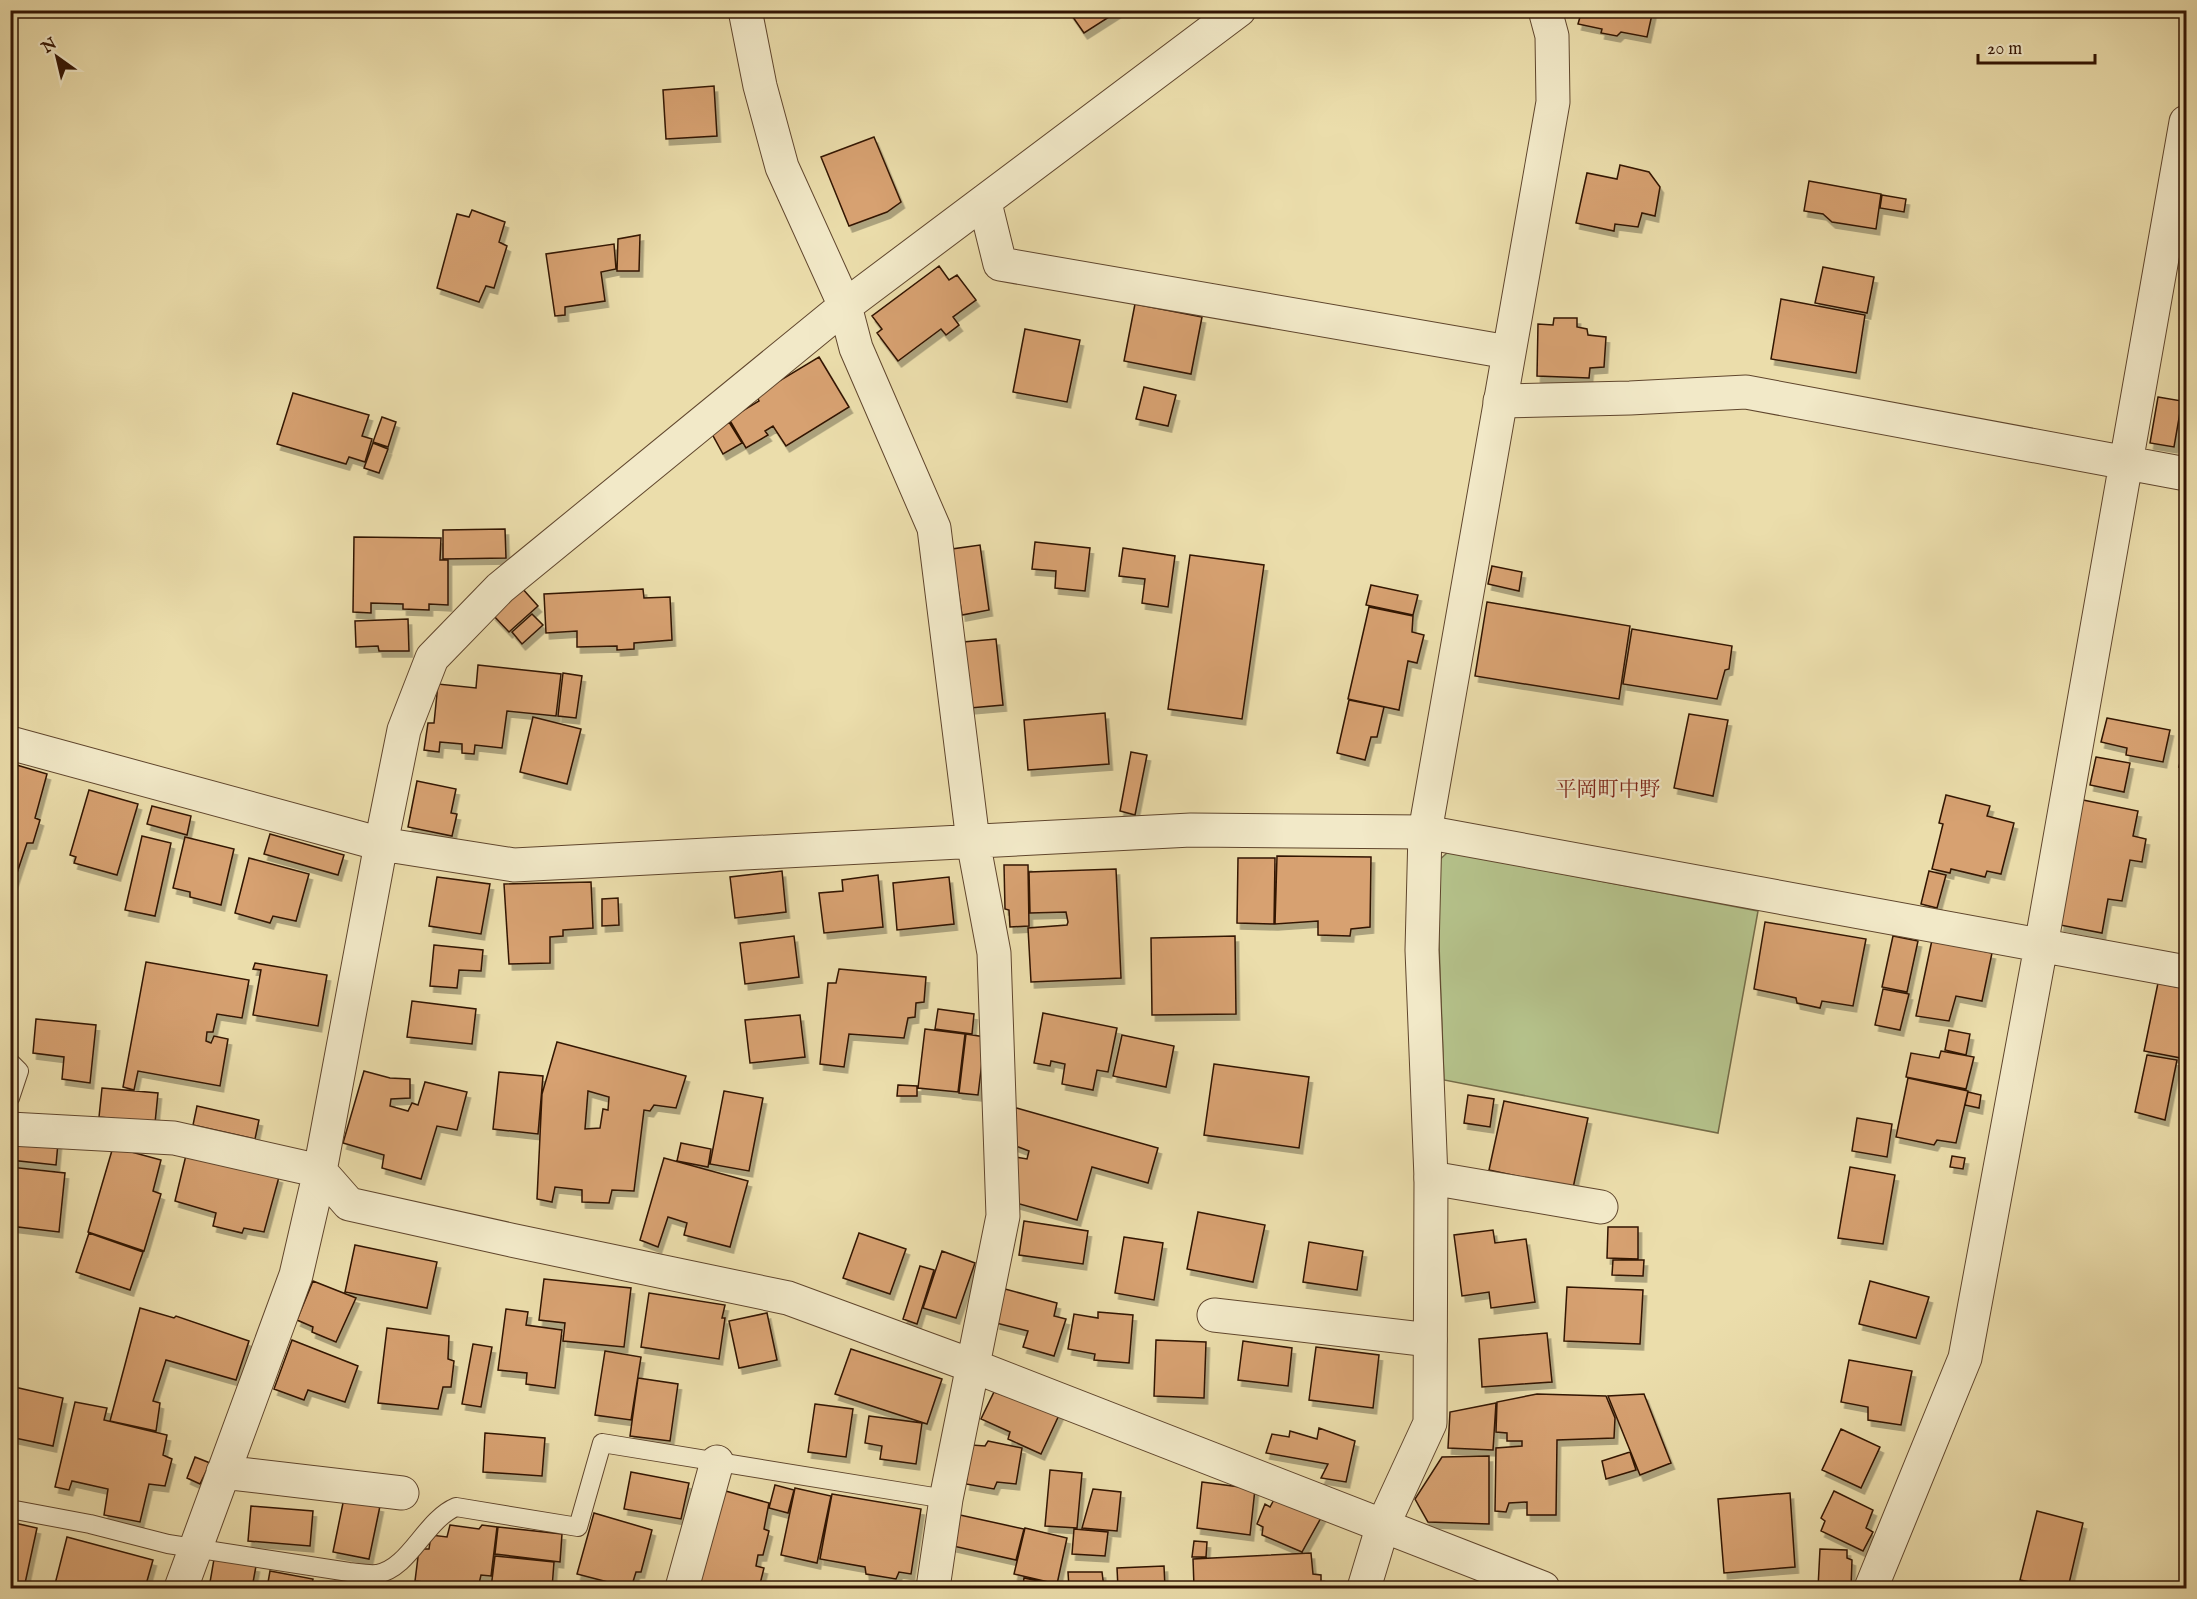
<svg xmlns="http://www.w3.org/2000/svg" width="2197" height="1599" viewBox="0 0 2197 1599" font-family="'IM FELL English','Noto Serif JP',serif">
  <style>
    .green { fill: #b5c28b; stroke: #746b47; stroke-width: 1.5 }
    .building { fill: #d7a171; stroke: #321403; stroke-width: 1.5; fill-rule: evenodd; filter: url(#shadow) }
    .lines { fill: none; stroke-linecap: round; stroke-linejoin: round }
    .service-casing { stroke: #60462d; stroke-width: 20 }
    .minor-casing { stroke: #60462d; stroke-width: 35 }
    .tertiary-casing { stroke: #60462d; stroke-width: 35 }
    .service { stroke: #f2e9c8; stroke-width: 18 }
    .minor { stroke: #f2e9c8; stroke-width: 33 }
    .tertiary { stroke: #f2e9c8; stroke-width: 33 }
    .labels { text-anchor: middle; stroke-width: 4.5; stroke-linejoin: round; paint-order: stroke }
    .quarter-label { font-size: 21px; fill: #7a1f14; stroke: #f2e9c8 }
  </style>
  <defs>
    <filter id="shadow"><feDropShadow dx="3.5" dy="6" stdDeviation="0" flood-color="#0004"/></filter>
  </defs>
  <rect width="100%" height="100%" fill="#ebddab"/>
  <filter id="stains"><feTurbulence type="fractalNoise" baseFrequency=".00333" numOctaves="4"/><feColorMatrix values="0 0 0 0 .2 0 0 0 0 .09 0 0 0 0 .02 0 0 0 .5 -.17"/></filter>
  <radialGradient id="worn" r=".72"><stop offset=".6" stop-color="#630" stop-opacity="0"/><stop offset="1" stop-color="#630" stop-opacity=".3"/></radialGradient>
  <path class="green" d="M1448 852 1758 911 1718 1133 1444 1080 1436 863Z"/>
  <path class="building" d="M1068 10H1120L1084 33Z
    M1582 10H1653L1647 37 1621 32 1617 36 1601 33 1602 29 1578 24Z
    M714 86 717 136 666 139 663 90Z
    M874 137 901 202 887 212 849 226 821 157Z
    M1620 165 1649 172 1660 187 1655 216 1642 213 1638 227 1615 224 1614 231 1576 223 1587 173 1617 179Z
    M1809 181 1881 194 1876 229 1832 222 1823 214 1804 211Z
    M1882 195 1906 199 1904 212 1880 208Z
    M472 210 505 222 499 242 507 246 494 288 486 286 479 302 437 288 457 214 469 217Z
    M640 235 639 271H617L618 239Z
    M614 244 616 269 601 272 605 301 565 307V315L555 316 546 254Z
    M939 266 949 280 957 275 976 300 953 317 959 325 946 335 941 329 898 361 877 333 882 329 872 316Z
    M1823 267 1874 277 1867 313 1815 303Z
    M1781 299 1865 315 1856 373 1771 359Z
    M1135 304 1202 317 1191 374 1124 361Z
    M1554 318H1577V327L1587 329 1588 335 1606 337 1604 367 1590 368 1589 378 1537 376 1538 324 1553 325Z
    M1025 329 1080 340 1067 402 1013 392Z
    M819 357 849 407 786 446 773 426 765 431 768 435 746 448 729 419 759 401 756 395Z
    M1144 387 1176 395 1168 426 1136 419Z
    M293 393 369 415 362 436 372 439 365 462 349 457 346 464 277 444Z
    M2158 397 2182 401 2174 447 2150 443Z
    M382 417 396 422 388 447 373 442Z
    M729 422 742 443 723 454 711 432Z
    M373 443 388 449 379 473 364 468Z
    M505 529 506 558 443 559V530Z
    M354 537 441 538 440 560H448V605L429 604V610L403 609V604L371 603V613L353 612Z
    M1035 542 1090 548 1085 591 1055 588 1056 571 1032 569Z
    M980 545 989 610 962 615 952 549Z
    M1123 548 1175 556 1168 607 1142 603 1145 579 1119 576Z
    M1190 555 1264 565 1242 719 1168 709Z
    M1492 566 1522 572 1519 591 1488 584Z
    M1371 585 1418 595 1413 615 1366 605Z
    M521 587 538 606 509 632 492 614Z
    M643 589 644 598 670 597 672 640 634 643V649L617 650V646L577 647V631L546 633 544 594Z
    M1487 602 1630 626 1619 699 1475 676Z
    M1369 607 1413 616 1412 632 1424 635 1417 663 1408 661 1399 710 1348 699Z
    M532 614 543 625 522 644 512 632Z
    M408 619 409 651H379L378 646 356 647 355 621Z
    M1632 629 1732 646 1729 669 1725 670 1717 699 1623 684Z
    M996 639 1003 705 970 708 963 642Z
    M478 665 561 674 556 716 507 711 502 748 475 745 474 754 462 753V744L440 742 439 752 424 750 428 723H434L438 684 476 688Z
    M563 673 582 676 576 718 558 716Z
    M1349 700 1384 707 1377 737H1371L1365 760 1337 753Z
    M1105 713 1109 764 1028 770 1024 720Z
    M1689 714 1728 720 1713 796 1674 788Z
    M533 717 581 729 567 784 520 772Z
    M2107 718 2170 730 2163 762 2126 755 2127 748 2101 742Z
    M2186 732V768L2179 767Z
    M1131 752 1147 755 1135 815 1120 811Z
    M2096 757 2130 763 2124 792 2090 785Z
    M10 763 47 774 35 818 40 820 33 843H27L13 885 10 884Z
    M417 781 456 789 451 813 457 814 452 836 408 827Z
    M89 790 138 804 117 875 74 863 76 857 70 855Z
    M1946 795 1990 806 1987 816 2014 823 2001 874 1987 871 1985 877 1951 869 1950 873 1932 869 1943 824 1939 823Z
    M2083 800 2138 811 2133 836 2146 839 2142 862 2130 860 2122 901 2108 899 2102 933 2060 925Z
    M152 806 191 816 187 835 147 824Z
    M270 834 344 855 338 875 264 854Z
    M142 836 171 843 155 916 125 910Z
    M185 837 234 849 221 905 190 897V892L173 888Z
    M1277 856 1371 857 1370 927 1351 929 1350 936 1318 935V921L1275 924Z
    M249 858 309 874 296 921 273 916 270 923 235 913Z
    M1238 858H1275L1274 924 1237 923Z
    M1004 865H1028L1029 926 1010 927 1009 910 1005 909Z
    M1116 869 1121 978 1031 982 1028 928 1067 925 1068 922 1066 912 1030 913 1029 872Z
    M782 871 786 912 735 918 730 877Z
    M1929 871 1946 875 1937 908 1921 904Z
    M878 875 883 927 824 933 819 893 843 891 842 880Z
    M437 877 490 884 481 934 429 926Z
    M949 877 954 924 897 930 893 883Z
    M591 882 593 928 563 930V936L550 937V963L509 964 504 884Z
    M618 898 619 925 602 926V899Z
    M1765 922 1866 939 1853 1006 1822 1001 1820 1008 1797 1003 1796 998 1754 989Z
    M794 936 799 977 745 984 740 943Z
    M1235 936 1236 1014 1152 1015 1151 938Z
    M1893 936 1918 941 1907 992 1882 987Z
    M1932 940 1992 953 1982 1001 1956 996 1949 1021 1916 1016Z
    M434 945 483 950 481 971 459 970 457 988 430 986Z
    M146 962 249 980 242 1018 217 1014 213 1032H207L206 1041 211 1043 214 1036 228 1039 220 1086 138 1071 134 1090 123 1087Z
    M255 963 327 975 318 1026 253 1015 261 970 253 969Z
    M839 969 926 977 924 1002 916 1003 915 1017 908 1018 904 1038 849 1034 844 1067 820 1064 828 983H836Z
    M2158 983 2186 989V1059L2144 1051Z
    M1883 989 1909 994 1900 1030 1875 1025Z
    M412 1001 476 1009 472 1044 407 1037Z
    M938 1009 974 1014 972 1034 935 1029Z
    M1043 1013 1117 1028 1108 1072 1097 1070 1093 1090 1062 1084 1065 1064 1051 1061 1050 1066 1034 1063Z
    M800 1015 805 1057 750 1063 745 1020Z
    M36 1019 96 1025 90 1083 62 1079 64 1057 33 1053Z
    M925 1029 965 1034 958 1092 918 1088Z
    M1949 1030 1970 1034 1966 1055 1945 1050Z
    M966 1034 985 1037 978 1095 959 1093Z
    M1122 1035 1174 1046 1166 1087 1113 1076Z
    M557 1042 686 1076 676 1108 654 1105 650 1111 644 1110 634 1191 612 1190 609 1203 582 1202V1190L555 1187 552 1202 537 1199 542 1094ZM588 1091 609 1097 608 1110 603 1109 600 1128 585 1129Z
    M1941 1051 1974 1057 1966 1089 1906 1077 1911 1053 1939 1058Z
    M2147 1055 2177 1060 2165 1120 2135 1112Z
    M1214 1064 1309 1077 1299 1148 1204 1135Z
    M364 1071 390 1078 410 1079V1098L391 1099 390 1106 408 1111 412 1103 418 1105 425 1082 467 1092 457 1130 437 1126 421 1179 382 1168 384 1155 343 1143Z
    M499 1072 543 1076 538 1134 493 1129Z
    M1908 1078 1968 1091 1956 1143 1937 1140 1934 1145 1896 1137Z
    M898 1085 917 1086V1096H897Z
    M102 1088 158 1093 155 1123 99 1117Z
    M724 1091 763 1098 749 1171 710 1164Z
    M1968 1092 1981 1095 1979 1108 1965 1105Z
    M1468 1095 1494 1099 1490 1127 1464 1123Z
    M1504 1101 1588 1118 1573 1188 1489 1170Z
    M197 1106 259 1120 255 1139 193 1125Z
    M1013 1107 1158 1148 1148 1183 1092 1167 1077 1220 1016 1203 1015 1157 1027 1159 1029 1151 1013 1145Z
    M1857 1118 1892 1124 1887 1157 1852 1151Z
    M10 1139 58 1143 56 1165 10 1160Z
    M681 1143 711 1149 708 1167 677 1161Z
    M113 1147 161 1160 153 1191 161 1194 144 1251 88 1232Z
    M187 1151 279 1177 264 1232 244 1228 242 1233 213 1226 216 1213 175 1201Z
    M1952 1156 1965 1158 1963 1169 1950 1167Z
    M664 1158 748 1181 730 1247 684 1235 687 1223 668 1217 658 1247 640 1240Z
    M10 1167 65 1173 59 1232 10 1226Z
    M1850 1167 1895 1175 1883 1244 1838 1238Z
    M1198 1212 1265 1225 1253 1282 1187 1269Z
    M1024 1221 1088 1231 1083 1264 1019 1255Z
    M1608 1227H1638V1259L1607 1258Z
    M1493 1230 1495 1243 1526 1239 1535 1302 1491 1308 1489 1292 1462 1296 1454 1235Z
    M89 1233 143 1252 130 1290 76 1272Z
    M859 1233 906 1249 890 1294 843 1278Z
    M1124 1237 1163 1243 1154 1300 1115 1293Z
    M1309 1242 1363 1251 1357 1290 1303 1282Z
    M355 1245 437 1262 427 1308 345 1292Z
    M942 1251 975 1263 956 1318 923 1308Z
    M1613 1260H1644L1643 1276 1612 1275Z
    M920 1266 934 1270 917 1324 903 1319Z
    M544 1279 631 1288 624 1347 563 1341 565 1323 539 1320Z
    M313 1281 356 1298 336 1342 312 1332 313 1327 297 1320Z
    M1870 1281 1929 1297 1916 1338 1859 1324Z
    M1567 1287 1643 1290 1640 1344 1564 1341Z
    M1005 1289 1057 1303 1054 1316 1066 1319 1054 1356 1023 1347 1028 1331 996 1323Z
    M649 1293 725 1305 722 1318H725L719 1359 641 1347Z
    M140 1308 174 1318 176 1316 249 1341 236 1380 166 1360 153 1401 160 1403 156 1431 110 1421Z
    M506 1309 528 1312 526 1325 562 1330 555 1388 526 1384 527 1373 498 1370Z
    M1098 1312 1133 1315 1129 1363 1094 1360 1095 1354 1068 1349 1074 1314 1098 1318Z
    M767 1313 777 1360 739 1368 729 1321Z
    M387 1328 449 1336 448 1359 454 1361 451 1387H443L438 1409 378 1403Z
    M1547 1333 1552 1382 1482 1387 1479 1339Z
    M292 1340 358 1366 345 1402 308 1390 304 1400 274 1389Z
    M1156 1340 1206 1342 1204 1398 1154 1396Z
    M1243 1341 1292 1348 1288 1386 1238 1380Z
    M473 1344 492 1347 481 1407 462 1404Z
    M1316 1347 1379 1355 1373 1408 1309 1400Z
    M851 1349 942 1379 927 1424 835 1394Z
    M605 1351 641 1357 631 1420 595 1415Z
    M1849 1360 1912 1371 1901 1425 1868 1420V1407L1841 1402Z
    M638 1378 678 1384 670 1441 630 1436Z
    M10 1386 63 1398 53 1446 10 1437Z
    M994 1392 1060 1413 1041 1454 1008 1439 1010 1432 981 1419Z
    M1537 1394 1606 1396 1615 1418 1614 1438 1557 1440 1556 1515H1527V1502L1509 1503 1506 1512 1495 1511 1496 1448 1522 1446V1441H1507V1433L1496 1432 1497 1402Z
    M1644 1394 1671 1463 1640 1475 1608 1396Z
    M75 1402 107 1408 104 1420 167 1435 163 1455 172 1459 165 1486 149 1484 140 1522 104 1515 108 1489 72 1481 69 1490 55 1487Z
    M1496 1403 1493 1450 1448 1448 1450 1412Z
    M815 1404 853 1409 846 1457 808 1452Z
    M869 1416 922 1423 916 1464 880 1459 882 1446 865 1443Z
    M1319 1428 1355 1441 1346 1482 1321 1478 1328 1464 1266 1453 1272 1434 1289 1437 1290 1431 1317 1439Z
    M1841 1429 1880 1447 1861 1488 1822 1470Z
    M485 1433 545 1438 542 1476 483 1472Z
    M988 1441 1022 1448 1016 1484 997 1482 994 1489 966 1484 972 1445 985 1446Z
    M1630 1452 1636 1470 1606 1479 1602 1461Z
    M1489 1456V1524L1428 1522 1415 1499 1442 1457Z
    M195 1457 210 1463 200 1484 187 1478Z
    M1050 1470 1082 1473 1077 1528 1045 1526Z
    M631 1472 689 1483 681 1519 624 1509Z
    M1202 1482 1255 1489 1250 1535 1197 1528Z
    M775 1485 794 1490 788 1513 769 1508Z
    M795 1488 831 1496 817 1563 781 1555Z
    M1093 1489 1121 1492 1117 1531 1082 1528Z
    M722 1490 769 1503 764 1529 769 1531 763 1555H758L756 1566 764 1568 759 1588H699Z
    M1834 1491 1873 1510 1866 1528 1873 1532 1863 1551 1821 1531 1825 1521 1821 1518Z
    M1790 1493 1795 1567 1724 1573 1718 1499Z
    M832 1494 921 1509 911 1574 899 1572 896 1579 866 1574 865 1567 820 1559Z
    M1276 1496 1322 1516 1302 1552 1262 1535 1263 1527 1257 1524 1265 1504 1270 1507Z
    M344 1498 380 1506 369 1559 333 1552Z
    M251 1506 313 1511 310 1546 248 1541Z
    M2037 1511 2083 1523 2068 1588H2059L2020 1580Z
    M594 1513 652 1530 641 1572H636L631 1588 577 1574Z
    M960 1515 1024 1529 1016 1560 953 1546Z
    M10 1522 37 1528 24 1588H10Z
    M450 1525 479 1529 482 1525 497 1527 491 1576 481 1575 478 1588 415 1581 419 1549H429L431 1535 447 1537Z
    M498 1527 562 1534 560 1562 495 1554Z
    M1025 1528 1067 1538 1057 1584 1014 1574Z
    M1074 1529 1108 1532 1105 1556 1072 1554Z
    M67 1537 153 1560 145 1588H54Z
    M1194 1541 1207 1542 1206 1557H1192Z
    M1820 1549 1847 1550V1558L1852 1560 1851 1588H1818Z
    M1311 1553 1313 1574 1321 1575V1588H1248V1585L1194 1587 1193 1559Z
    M495 1556 554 1562 552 1588H491Z
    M214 1559 256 1566 252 1588H209Z
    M1164 1566 1165 1588H1113H1118L1117 1568Z
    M270 1571 313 1579 311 1588H267Z
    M1068 1572H1102L1104 1588H1069Z
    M1024 1578 1043 1582 1041 1588 1023 1585Z
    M330 1583 364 1588H329Z"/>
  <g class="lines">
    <defs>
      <path id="service" d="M10 1062 19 1071 10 1098
        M10 1509 90 1524 168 1544 349 1572C358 1573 369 1575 377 1574 410 1568 425 1520 456 1507L578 1527 602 1443 946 1499"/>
      <path id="minor" d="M745 10 760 86 782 167 845 306 856 348 934 528 973 841 994 953 1003 1216 946 1499 933 1588
        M985 203 1000 264 1508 352
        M1500 401 1630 398 1746 392 2186 474
        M10 743 381 844 514 865 1191 830 1425 832 2186 972
        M10 1129 174 1138 320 1171 349 1204 511 1240 788 1298 973 1366 1543 1588
        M1431 1178 1601 1207
        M1214 1315 1430 1340
        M223 1472 402 1493
        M181 1588 296 1275 320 1171 381 844 404 730 432 658 500 588 845 306 1239 10
        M682 1588 717 1462
        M1871 1588 1965 1358 2041 946 2186 122"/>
      <path id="tertiary" d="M1364 1588 1383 1525 1430 1423 1431 1178 1422 950 1425 832 1553 102 1552 36 1545 10"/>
    </defs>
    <use href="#service" class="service-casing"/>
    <use href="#minor" class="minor-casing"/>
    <use href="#tertiary" class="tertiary-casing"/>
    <use href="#service" class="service"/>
    <use href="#minor" class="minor"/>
    <use href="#tertiary" class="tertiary"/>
  </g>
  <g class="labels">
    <g class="quarter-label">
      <text x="1608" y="796">平岡町中野</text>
    </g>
  </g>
  <rect width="2197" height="1599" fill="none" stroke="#ebddab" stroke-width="36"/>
  <rect x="12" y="12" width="2173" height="1575" fill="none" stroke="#321403" stroke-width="3"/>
  <rect x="18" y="18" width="2161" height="1563" fill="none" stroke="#321403" stroke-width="1.5"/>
  <g transform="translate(57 57) rotate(326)" stroke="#f2e9c8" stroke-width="4.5" paint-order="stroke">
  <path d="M0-4.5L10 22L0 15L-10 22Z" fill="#321403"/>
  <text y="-9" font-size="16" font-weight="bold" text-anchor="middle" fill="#321403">N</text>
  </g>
  <path d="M1978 54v9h117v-9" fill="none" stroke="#321403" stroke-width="3"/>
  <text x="1987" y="54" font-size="18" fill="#321403" stroke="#f2e9c8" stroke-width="4.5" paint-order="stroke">20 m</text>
  <rect width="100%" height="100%" filter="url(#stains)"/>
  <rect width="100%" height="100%" fill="url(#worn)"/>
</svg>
